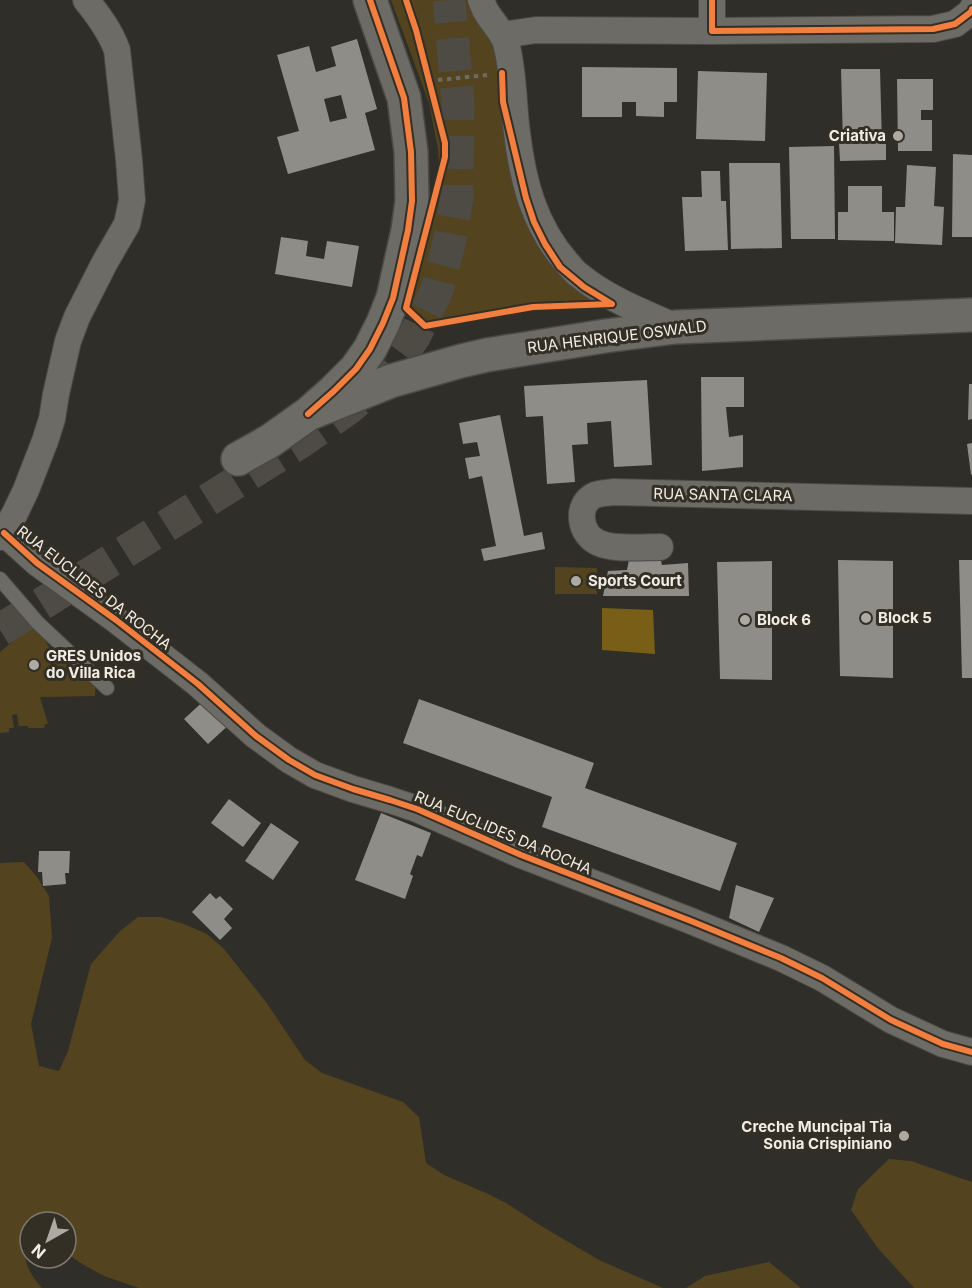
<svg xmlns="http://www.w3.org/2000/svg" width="972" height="1288" viewBox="0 0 972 1288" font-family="Inter,sans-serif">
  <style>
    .green { fill: #53441f }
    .water { fill: #795e17 }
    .building { fill: #8f8d88; fill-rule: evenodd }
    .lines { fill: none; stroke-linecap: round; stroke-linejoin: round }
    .secondary-tunnel { stroke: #4d4b44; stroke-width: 33; stroke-dasharray: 33 16; stroke-linecap: butt }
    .service-casing { stroke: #4b4944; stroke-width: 16 }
    .minor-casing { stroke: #4b4944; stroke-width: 28 }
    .secondary-casing { stroke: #4b4944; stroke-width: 36 }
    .path { stroke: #6b6a65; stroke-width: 4; stroke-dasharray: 4.5 4.5; stroke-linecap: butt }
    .service { stroke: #6d6b66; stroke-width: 14 }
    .minor { stroke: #6d6b66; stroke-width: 26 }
    .secondary { stroke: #6d6b66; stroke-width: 33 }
    .cycleway-casing { stroke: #342f24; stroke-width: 10 }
    .cycleway { stroke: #f27e40; stroke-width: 6 }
    .poi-dot { fill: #adaaa4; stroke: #342f24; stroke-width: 2 }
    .labels { text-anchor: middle; stroke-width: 6; stroke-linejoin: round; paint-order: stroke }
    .poi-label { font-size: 15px; font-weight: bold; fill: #f0ede6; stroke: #342f24; text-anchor: start }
    .street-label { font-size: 15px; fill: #f0ede6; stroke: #342f24 }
  </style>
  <rect width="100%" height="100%" fill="#302e28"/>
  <path class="green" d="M391 0H472L496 49 526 198 612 304 533 307 425 326 406 308 440 180 438 149 429 103Z
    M555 567 597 568V594H555Z
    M32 621 50 648 83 679 96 680 95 696 40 697 48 724H45L44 728H28V726H19V729L17 714 12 715 14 728H9V732L0 733V652L17 638 14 633Z
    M24 862 37 877 49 896 52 938 31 1024 39 1066 59 1071 68 1051 91 964 120 931 138 917H161L184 924 207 934 224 949 266 1002 305 1060 322 1073 403 1102 419 1117 426 1163 444 1175 486 1193 506 1203 543 1227 599 1260 663 1288H139L104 1276 84 1265 66 1253V1222H30V1242L26 1246C25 1249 24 1253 25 1256 26 1267 35 1281 42 1288H0V864L1 863Z
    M889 1159 911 1161 972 1182V1288H914L877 1247 851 1210 858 1189Z
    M769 1262 801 1288H686L705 1276Z"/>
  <path class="water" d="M602 608 653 610 655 654 602 650Z"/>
  <path class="building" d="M357 39 377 109 365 113 375 150 288 174 277 137 299 131 277 55 309 46 316 72 336 66 331 47ZM341 95 347 118 330 122 324 99Z
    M582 67 677 68V102H664V117L636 116V102H622V117H582Z
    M841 69H880L882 144H886V160L840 161 839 143H843Z
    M698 71 767 73 765 141 696 139Z
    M897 79H933V110H921V120H932V151H898Z
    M834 146 835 239H791L789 147Z
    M953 154 972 155V237H952Z
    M729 163H780L782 248 731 249Z
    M907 165 936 167 934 206 944 207 942 245 895 243 896 207H905Z
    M701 171H720L721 201H726L728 250 685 251 682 197H702Z
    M848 186H882V212H894V241L838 240V212H848Z
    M281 237 308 241 306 256 324 259 327 241 359 246 352 287 275 274Z
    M701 377H744V407H726L729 437 743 435V467L702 471Z
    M647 380 652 465 614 467 611 421 587 423 588 444 572 445 575 482 547 484 543 416 526 417 524 386Z
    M969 384H972V419L968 420Z
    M500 415 524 536 542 532 545 549 484 561 481 549 496 546 482 476 469 479 465 458 480 456 477 442 463 444 459 423Z
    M972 443V474L971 475 967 444Z
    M630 554 660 557 662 565 688 563 689 596H603L608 571 627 570Z
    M838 560 893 561V678L840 676Z
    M959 560H972V678H962Z
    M772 561V680L720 679 717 562Z
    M209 696 232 722 208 744 184 719Z
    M419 699 594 763 585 788 737 843 720 891 542 827 552 797 403 743Z
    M229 799 261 823 243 847 211 823Z
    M381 813 431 833 422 857 417 855 410 874 413 876 405 899 355 880Z
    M271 823 299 842 273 880 245 861Z
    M39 851H70L69 873H65L66 884 43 886 42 872H38Z
    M736 885 774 898 759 932 729 918Z
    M210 893 216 899 220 896 233 909 224 919 232 928 220 940 192 912Z"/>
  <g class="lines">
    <path class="secondary-tunnel" d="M0 630 299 443 349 408 368 392 388 372 414 337 437 290 448 248 457 198 458 102 449 0"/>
    <defs>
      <path id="service" d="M0 579 37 622 107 688"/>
      <path id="minor" d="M481 0C483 4 484 9 487 13 493 23 502 31 506 43 514 72 513 103 517 133 523 182 534 225 567 263 571 267 575 273 580 276 608 299 643 312 676 327
        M712 0V31
        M503 35 536 30 712 31 933 29 955 24 971 12 972 9
        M4 533 37 563 116 620 198 684 256 736 289 760 315 775 353 789 390 800 417 809 521 855 691 921 781 958 822 978 891 1020 943 1044 972 1052
        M0 537 4 533 15 513 26 490 45 441 52 419 56 394 68 341 77 317 105 262 127 224 130 210 132 200 129 160 117 50C110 31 99 16 86 0
        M660 547C644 547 614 550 599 543 579 535 575 504 595 495 600 493 608 493 613 492L972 501"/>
      <path id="secondary" d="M308 414 391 381 461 361 487 355 605 336 676 327 972 315
        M238 459 270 441 308 414 334 391 356 369 370 349 383 323 393 298 408 230 412 201 411 152 404 98 370 0"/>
    </defs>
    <use href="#service" class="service-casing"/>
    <use href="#minor" class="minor-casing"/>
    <use href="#secondary" class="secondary-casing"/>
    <path class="path" d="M429 81 487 75"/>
    <use href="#service" class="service"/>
    <use href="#minor" class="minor"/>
    <use href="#secondary" class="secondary"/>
    <defs>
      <path id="cycleway" d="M406 0 416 30 445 143V157L406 308 425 326 533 307 612 304 584 287 560 267 545 244 534 222 526 198 503 102 502 73
        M712 0V31L933 29 955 24 971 12 972 9
        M308 414 334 391 356 369 370 349 383 323 393 298 408 230 412 201 411 152 404 98 370 0
        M4 533 37 563 116 620 198 684 256 736 289 760 315 775 353 789 390 800 417 809 521 855 691 921 781 958 822 978 891 1020 943 1044 972 1052"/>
    </defs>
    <use href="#cycleway" class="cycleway-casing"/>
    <use href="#cycleway" class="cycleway"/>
  </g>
  <g class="poi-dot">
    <circle cx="898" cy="136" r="6"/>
    <circle cx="576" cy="581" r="6"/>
    <circle cx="866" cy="618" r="6"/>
    <circle cx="745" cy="620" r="6"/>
    <circle cx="34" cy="665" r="6"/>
    <circle cx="904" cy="1136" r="6"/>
  </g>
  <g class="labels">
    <g class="poi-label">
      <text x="886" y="141" text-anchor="end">Criativa</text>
      <text x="588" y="586">Sports Court</text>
      <text x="878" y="623">Block 5</text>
      <text x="757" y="625">Block 6</text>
      <text x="46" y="661">GRES Unidos<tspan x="46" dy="17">do Villa Rica</tspan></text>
      <text x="892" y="1132" text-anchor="end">Creche Muncipal Tia<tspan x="892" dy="17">Sonia Crispiniano</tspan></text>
    </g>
    <g class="street-label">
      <text transform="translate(617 337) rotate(-7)" y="5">RUA HENRIQUE OSWALD</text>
      <text transform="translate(723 495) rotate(1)" y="5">RUA SANTA CLARA</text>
      <text transform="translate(94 588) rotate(38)" y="5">RUA EUCLIDES DA ROCHA</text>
      <text transform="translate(503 833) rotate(23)" y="5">RUA EUCLIDES DA ROCHA</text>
    </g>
  </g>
  <g transform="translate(48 1240) rotate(220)"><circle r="28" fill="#342f24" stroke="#7f7b72" stroke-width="1.5"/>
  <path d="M0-4.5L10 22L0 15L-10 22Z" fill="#adaaa4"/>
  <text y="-9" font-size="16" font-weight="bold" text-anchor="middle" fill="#f0ede6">N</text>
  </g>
</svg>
